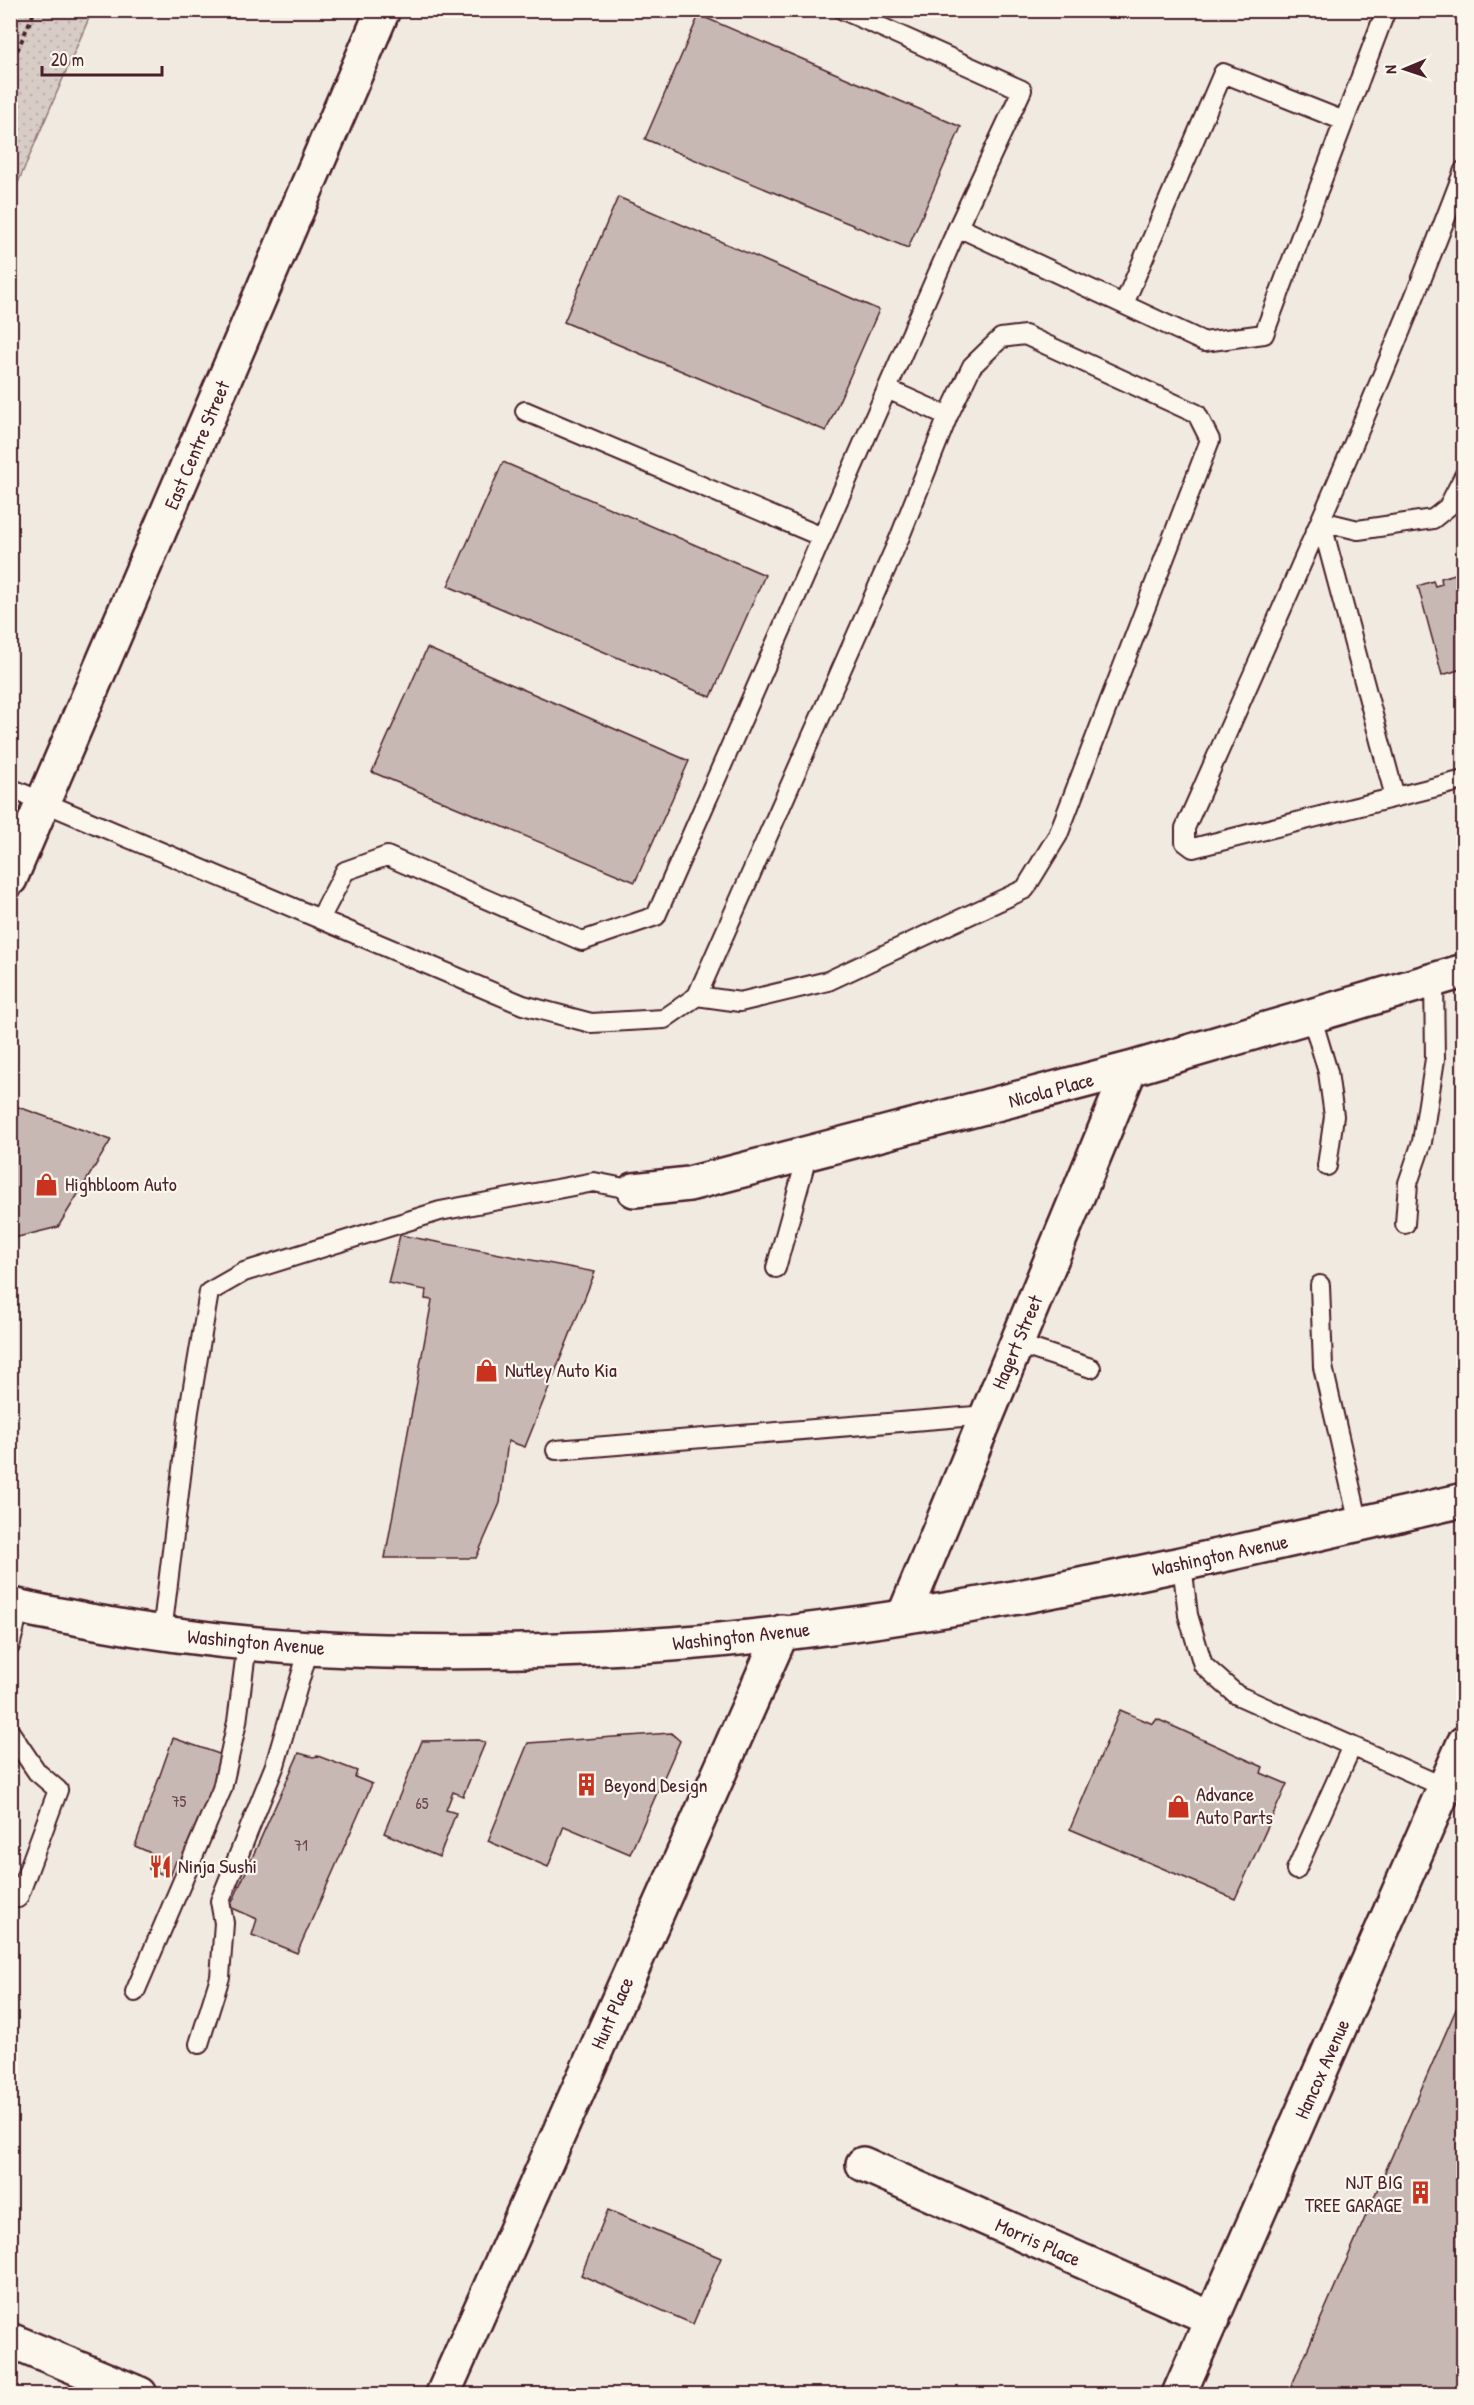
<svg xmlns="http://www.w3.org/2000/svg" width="1474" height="2405" viewBox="0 0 1474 2405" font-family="'Patrick Hand',sans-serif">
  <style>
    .park { fill: url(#park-dots); stroke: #917678; stroke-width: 1.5 }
    .building { fill: #c8b8b3; stroke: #4a1f2b; stroke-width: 1.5 }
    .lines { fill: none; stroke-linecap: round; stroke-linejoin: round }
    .lane-casing { stroke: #4a1f2b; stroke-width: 22 }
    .street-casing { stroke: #4a1f2b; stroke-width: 38 }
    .secondary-casing { stroke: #4a1f2b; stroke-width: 38 }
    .path { stroke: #4a1f2b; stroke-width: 4; stroke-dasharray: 4.5 4.5; stroke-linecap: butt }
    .lane { stroke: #fbf7ec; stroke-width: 18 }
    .street { stroke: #fbf7ec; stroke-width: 33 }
    .secondary { stroke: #fbf7ec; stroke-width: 33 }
    .labels { text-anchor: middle; stroke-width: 4.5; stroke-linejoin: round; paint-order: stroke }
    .number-label { font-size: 16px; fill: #6a454d }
    .street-label { font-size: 20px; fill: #4a1f2b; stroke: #fbf7ec }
    .poi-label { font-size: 20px; fill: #4a1f2b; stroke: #fbf7ec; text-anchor: start }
  </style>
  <defs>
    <pattern id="park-dots" width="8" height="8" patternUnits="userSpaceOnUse" patternTransform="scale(1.5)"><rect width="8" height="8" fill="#d8ccc6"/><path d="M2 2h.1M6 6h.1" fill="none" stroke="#bbafaa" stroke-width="1.8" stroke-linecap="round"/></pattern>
  </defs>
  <rect width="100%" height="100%" fill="#f0eae0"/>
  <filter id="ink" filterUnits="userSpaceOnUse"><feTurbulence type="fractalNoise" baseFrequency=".0167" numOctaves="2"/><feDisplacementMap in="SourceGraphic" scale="12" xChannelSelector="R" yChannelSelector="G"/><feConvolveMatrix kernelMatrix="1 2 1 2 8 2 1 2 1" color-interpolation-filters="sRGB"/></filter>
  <g filter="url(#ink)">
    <path class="park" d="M11 10 92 11 11 199 10 11Z"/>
    <path class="building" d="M699 15 961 127 908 248 645 139Z
      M618 197 879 310 826 431 564 322Z
      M503 462 765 575 711 697 448 586Z
      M1462 572 1464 672 1462 669 1442 675 1418 586 1433 581 1435 586 1442 584 1441 578Z
      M427 648 689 761 635 882 372 772Z
      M10 1104 111 1140 58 1227 10 1239Z
      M400 1235 595 1272 525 1447 508 1441 500 1503 476 1558H385L432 1300 425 1299 426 1290 388 1283Z
      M1120 1710 1153 1724 1157 1719 1263 1767 1261 1773 1287 1784 1235 1899 1070 1829Z
      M671 1733 680 1741 630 1854 564 1826 548 1867 488 1841 528 1743Z
      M173 1738 225 1756 182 1863 176 1861 170 1877 149 1869 153 1854 135 1846Z
      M479 1740 485 1743 463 1796 453 1792 446 1810 456 1813 439 1857 384 1833 422 1741Z
      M299 1753 313 1757 318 1756 357 1771 355 1777 372 1784 297 1953 252 1935 257 1919 230 1907Z
      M1464 1991V2394H1288Z
      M608 2210 721 2258 693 2324 581 2275Z"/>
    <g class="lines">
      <defs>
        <path id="lane" d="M843 10 1022 90 958 227
          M1464 170C1380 393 1281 610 1185 828V842L1193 848 1464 780
          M1124 304 1223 73 1344 121
          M887 389 948 416
          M525 411 822 537
          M1321 521 1395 797
          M1321 521 1358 530 1433 519 1448 507 1464 476
          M10 788 320 919 345 871 387 856 582 941 656 916 958 227 1204 342 1264 334 1386 10
          M320 919 523 1005 591 1023 664 1019 697 996 899 539 948 416 972 366 1001 338 1025 335 1197 414 1210 440 1058 835 1025 889 828 981 740 1002 697 996
          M1311 1015 1328 1072 1334 1116 1327 1166
          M1405 1224 1408 1183 1422 1142 1435 1059 1434 979
          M776 1268 808 1153
          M1320 1285 1323 1367 1359 1524
          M1017 1344 1091 1368
          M556 1450 987 1415
          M1182 1564 1188 1615 1203 1665 1237 1695 1444 1787
          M162 1633 189 1411 209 1292 244 1272 440 1211 594 1182 634 1190
          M10 1646 20 1607
          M10 1732 37 1772 58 1790 18 1898
          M1296 1870 1352 1746
          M135 1992 222 1789 237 1722 247 1644
          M199 2044 220 1977 224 1923 220 1901 275 1765 309 1648"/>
        <path id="street" d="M10 879 383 10
          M634 1190 689 1184 1130 1069 1464 971
          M904 1616 1130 1069
          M863 2164 1213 2319
          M10 2340 140 2394
          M443 2394 782 1632
          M1179 2394 1464 1743"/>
        <path id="secondary" d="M10 1604C36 1612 64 1615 90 1621 187 1639 285 1649 384 1651 480 1653 576 1651 672 1644 940 1624 1202 1560 1464 1500"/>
      </defs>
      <use href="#lane" class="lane-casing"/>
      <use href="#street" class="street-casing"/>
      <use href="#secondary" class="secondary-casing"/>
      <path class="path" d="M10 67 35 10"/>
      <use href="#lane" class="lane"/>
      <use href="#street" class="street"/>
      <use href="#secondary" class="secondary"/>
    </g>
  </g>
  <defs>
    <symbol id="shop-bare" viewBox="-9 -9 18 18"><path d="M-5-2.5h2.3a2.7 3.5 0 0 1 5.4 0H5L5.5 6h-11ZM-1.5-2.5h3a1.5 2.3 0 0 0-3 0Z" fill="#c8321e" stroke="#fbf7ec" stroke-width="2.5" paint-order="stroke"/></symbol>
    <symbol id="building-bare" viewBox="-9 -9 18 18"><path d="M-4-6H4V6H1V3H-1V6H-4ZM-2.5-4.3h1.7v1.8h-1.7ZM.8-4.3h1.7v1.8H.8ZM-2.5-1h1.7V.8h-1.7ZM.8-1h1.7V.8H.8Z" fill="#c8321e" stroke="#fbf7ec" stroke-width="2.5" paint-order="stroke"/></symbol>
    <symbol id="restaurant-bare" viewBox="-9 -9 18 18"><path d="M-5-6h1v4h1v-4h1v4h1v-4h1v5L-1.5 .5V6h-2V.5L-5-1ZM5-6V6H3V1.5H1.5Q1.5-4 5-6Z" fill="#c8321e" stroke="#fbf7ec" stroke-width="2.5" paint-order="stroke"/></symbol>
  </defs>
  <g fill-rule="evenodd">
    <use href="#shop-bare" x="30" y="1168" width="33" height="33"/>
    <use href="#shop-bare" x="470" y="1354" width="33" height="33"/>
    <use href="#building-bare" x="570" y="1768" width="33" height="33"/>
    <use href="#shop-bare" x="1162" y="1790" width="33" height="33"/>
    <use href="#restaurant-bare" x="144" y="1850" width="33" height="33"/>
    <use href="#building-bare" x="1404" y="2176" width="33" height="33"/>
  </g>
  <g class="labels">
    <g class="number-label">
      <text x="179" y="1807">75</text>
      <text x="422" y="1809">65</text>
      <text x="301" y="1851">71</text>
    </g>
    <g class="street-label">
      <text transform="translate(197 445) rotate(-67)" y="7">East Centre Street</text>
      <text transform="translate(1051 1090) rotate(-15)" y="7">Nicola Place</text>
      <text transform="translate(1017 1342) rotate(-67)" y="7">Hagert Street</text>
      <text transform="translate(1220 1555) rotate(-12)" y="7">Washington Avenue</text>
      <text transform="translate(741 1636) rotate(-6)" y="7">Washington Avenue</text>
      <text transform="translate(256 1642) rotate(5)" y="7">Washington Avenue</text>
      <text transform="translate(612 2013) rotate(-66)" y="7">Hunt Place</text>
      <text transform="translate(1322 2069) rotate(-66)" y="7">Hancox Avenue</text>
      <text transform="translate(1038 2242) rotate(24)" y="7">Morris Place</text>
    </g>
    <g class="poi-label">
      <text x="65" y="1191">Highbloom Auto</text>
      <text x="505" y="1377">Nutley Auto Kia</text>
      <text x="604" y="1792">Beyond Design</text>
      <text x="1196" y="1801">Advance<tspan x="1196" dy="23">Auto Parts</tspan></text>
      <text x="178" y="1873">Ninja Sushi</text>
      <text x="1402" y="2189" text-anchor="end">NJT BIG<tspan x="1402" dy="23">TREE GARAGE</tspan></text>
    </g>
  </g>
  <rect width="1474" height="2405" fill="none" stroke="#fbf7ec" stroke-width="36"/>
  <rect x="18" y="18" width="1438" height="2369" fill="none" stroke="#4a1f2b" stroke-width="2" filter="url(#ink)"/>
  <g transform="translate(1405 69) rotate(268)" stroke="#fbf7ec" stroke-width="4.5" paint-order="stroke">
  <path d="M0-4.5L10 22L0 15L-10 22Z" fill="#4a1f2b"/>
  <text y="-9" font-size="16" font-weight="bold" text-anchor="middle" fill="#4a1f2b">N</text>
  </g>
  <path d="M42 66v9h120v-9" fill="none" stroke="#4a1f2b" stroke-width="3"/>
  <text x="51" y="66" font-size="18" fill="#4a1f2b" stroke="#fbf7ec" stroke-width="4.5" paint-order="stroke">20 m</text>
</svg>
